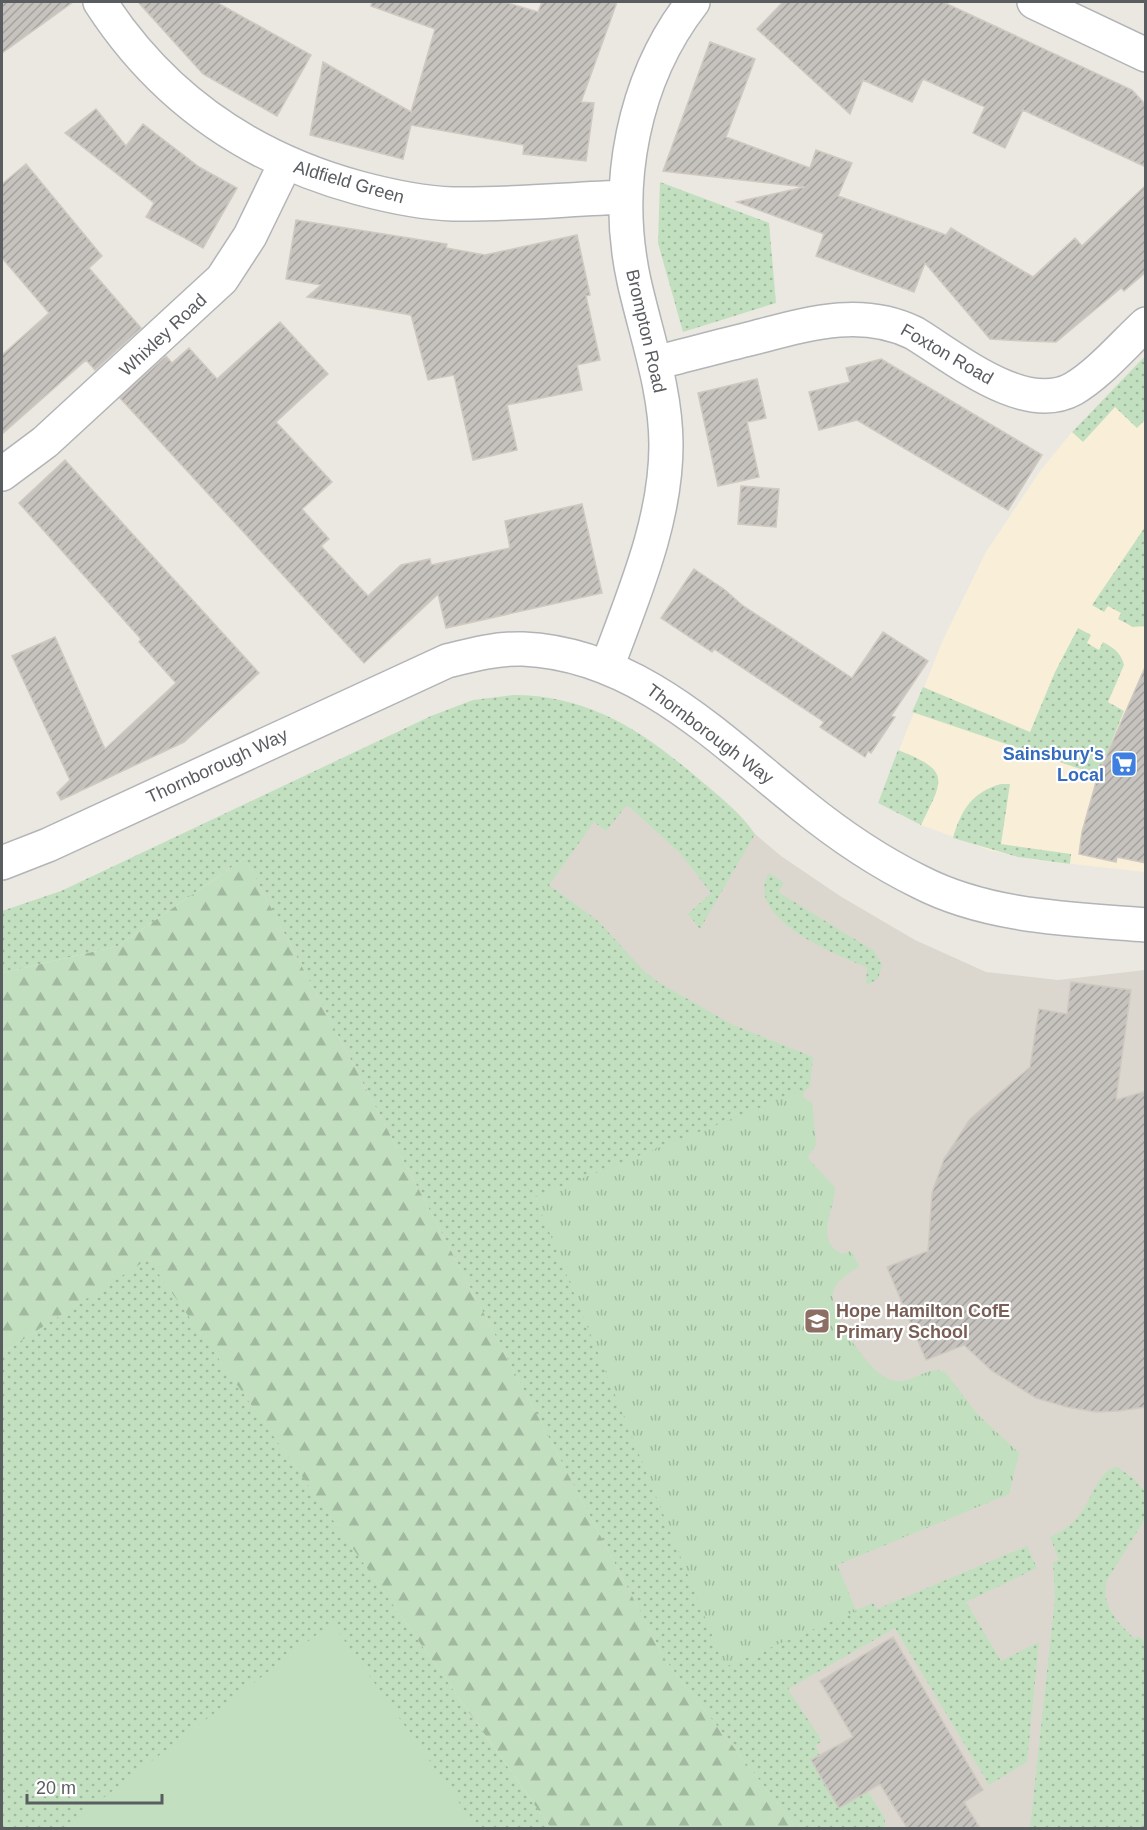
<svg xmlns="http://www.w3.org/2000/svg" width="1147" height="1830" viewBox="0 0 1147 1830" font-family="Arial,sans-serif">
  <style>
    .commercial { fill: #f9efd8 }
    .education { fill: #dbd7cf }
    .grass { fill: url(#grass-dots) }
    .forest { fill: url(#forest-firs) }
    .park { fill: url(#park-tufts) }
    .pitch { fill: #c2e0c0 }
    .building { fill: url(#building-hatch); stroke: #cfc9c0; stroke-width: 1.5 }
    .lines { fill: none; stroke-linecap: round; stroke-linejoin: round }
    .minor-casing { stroke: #b2b4b7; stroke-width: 36 }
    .minor { stroke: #fff; stroke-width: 33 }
    .labels { text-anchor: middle; stroke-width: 4.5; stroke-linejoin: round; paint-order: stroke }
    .street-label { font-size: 18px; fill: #5a5d60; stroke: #fff }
    .shop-label { font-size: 18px; font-weight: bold; fill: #366cbe; stroke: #fff; text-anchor: end }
    .education-label { font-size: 18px; font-weight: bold; fill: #785e54; stroke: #fff; text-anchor: start }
  </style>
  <defs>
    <pattern id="grass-dots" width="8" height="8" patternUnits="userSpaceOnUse" patternTransform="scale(1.5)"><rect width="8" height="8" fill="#c2e0c0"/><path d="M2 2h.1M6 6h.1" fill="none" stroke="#a1b99f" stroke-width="1.8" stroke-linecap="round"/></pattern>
    <pattern id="forest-firs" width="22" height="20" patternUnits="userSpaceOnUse" patternTransform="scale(1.5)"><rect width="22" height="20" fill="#c2e0c0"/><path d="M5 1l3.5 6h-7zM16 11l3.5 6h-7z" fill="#a1b99f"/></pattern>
    <pattern id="park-tufts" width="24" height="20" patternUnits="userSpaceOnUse" patternTransform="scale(1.5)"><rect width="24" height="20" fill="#c2e0c0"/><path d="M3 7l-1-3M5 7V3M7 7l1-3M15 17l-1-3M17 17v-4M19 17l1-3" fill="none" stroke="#a1b99f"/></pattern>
    <pattern id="building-hatch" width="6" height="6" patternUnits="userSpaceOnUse" patternTransform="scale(1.5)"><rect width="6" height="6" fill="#c6c3be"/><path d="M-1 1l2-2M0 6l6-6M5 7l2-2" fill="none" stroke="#a4a29e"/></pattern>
  </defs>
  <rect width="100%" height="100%" fill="#ebe8e1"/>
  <path class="commercial" d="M1145 356V872L1036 860 992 851 921 825 878 803 943 640 986 552 1041 470 1072 432Z"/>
  <path class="education" d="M442 727 755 834 781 856 840 896 915 940 986 972 1058 980 1145 970V1828H797L666 1661 245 858Z"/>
  <path class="grass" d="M660 182 769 223 776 303 683 332 658 243Z
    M1145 356V420L1137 428 1115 407 1083 442 1072 432Z
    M1145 527V626L1133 627 1118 619 1121 613 1108 606 1104 612 1092 605Z
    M1078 628 1091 635 1087 643 1099 650 1103 642C1114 648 1121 653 1124 665L1108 702 1124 711 1098 775 912 712 923 687 1030 732 1055 672Z
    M513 695C590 695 644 732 700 780 720 797 740 812 755 834L700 929 688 914 711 893 680 853 627 805 606 831 594 822 549 885 597 920 643 970 658 982 731 1024 813 1057 810 1086 802 1094 806 1101 812 1102 816 1145 808 1156 809 1160 835 1187C835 1210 813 1240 842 1254L851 1251 859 1266C850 1273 836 1279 833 1292 828 1313 868 1370 888 1379 910 1389 924 1364 945 1372L978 1415 1019 1453 1009 1494 837 1565 856 1610 873 1603 877 1609 1027 1546 1037 1568 966 1602 1001 1661 1039 1642 1027 1762 989 1785 895 1628 788 1689 822 1741 815 1746 820 1755 811 1760 839 1808 868 1792 884 1817 886 1828H797L666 1661 245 858 118 946 2 973V911L61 891 431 716 473 700Z
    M898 750C951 771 944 778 921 825L878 803Z
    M1001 784H1010L1001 844 1071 854 1070 864 1018 857 953 838C961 810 972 792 1001 784Z
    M769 873 784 883 778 892 874 951 882 965 878 979 866 985 867 967C836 955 742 917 769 873Z
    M148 1258 551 1828H2V1353Z
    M1117 1467 1133 1478 1145 1492V1519L1107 1580C1100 1605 1118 1623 1135 1639L1139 1636 1145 1642V1828H1030L1055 1598 1053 1562 1059 1560 1050 1537C1062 1532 1072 1525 1080 1514 1090 1502 1100 1468 1117 1467Z"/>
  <path class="forest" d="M245 858 666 1661 797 1828H551L148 1259 2 1353V973L118 946Z"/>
  <path class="park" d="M804 1090 803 1098 812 1102 816 1145 808 1156 809 1160 835 1187C835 1210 813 1240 842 1254L851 1251 859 1266C850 1273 836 1279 833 1292 828 1313 868 1370 888 1379 910 1389 924 1364 945 1372L978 1415 1019 1453 1009 1494 837 1564 856 1611 725 1667 535 1197Z"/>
  <path class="pitch" d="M332 1623 477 1828H64Z"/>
  <path class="building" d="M2 2H73L2 53Z
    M138 2H216L311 55 277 116 203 74Z
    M372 2H505L538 12 542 2H617L581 102 594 103 586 161 523 154 524 145 411 125 403 159 310 135 323 62 411 112 435 29 371 6Z
    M783 2H943L1132 90 1146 105V167L1023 110 1005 148 973 133 985 107 923 79 912 102 863 80 850 114 757 29Z
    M710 42 755 59 726 137 810 168 816 150 852 163 838 196 946 235 951 228 1033 277 1075 238 1082 246 1146 185V272L1124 291 1121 288 1056 342 1024 341 990 339 925 263 914 292 816 256 824 234 737 202 805 187 663 171Z
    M96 109 126 146 143 124 199 167 237 188 203 248 146 217 154 203 65 133Z
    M26 164 102 256 89 268 141 328 95 370 86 360 2 434V355L49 313 2 258V184Z
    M296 220 447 244 446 248 485 255 577 235 590 295 586 296 600 360 577 365 582 390 507 405 517 450 473 460 454 375 428 380 411 315 307 297 321 285 286 279Z
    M280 322 328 374 276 422 332 482 302 509 329 539 321 546 368 596 401 565 430 559 431 565 510 548 505 521 582 504 602 593 446 628 438 594 364 663 120 398 166 356 172 363 189 348 217 379Z
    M881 359 1042 455 1008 510 857 420 819 430 809 392 850 382 846 368Z
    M757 379 766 418 747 422 759 477 718 486 698 393Z
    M65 460 259 673 184 742 61 800 57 793 70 780 12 656 55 637 105 749 176 683 139 642 141 639 19 503Z
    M741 486 779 489 776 527 738 524Z
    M694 569 725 590 742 605 852 678 883 632 928 661 891 716 895 717 871 753 868 751 865 757 820 727 824 722 714 649 712 652 661 618Z
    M1146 665V863L1117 857 1116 862 1079 854 1082 832 1098 775Z
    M1071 982 1131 990 1116 1100 1146 1091V1407L1118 1411 1096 1412 1067 1407 1036 1398 992 1371 964 1345 926 1360 887 1267 928 1251 932 1193 944 1159 970 1119 1030 1067 1039 1009 1067 1014Z
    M893 1637 983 1790 964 1802 980 1828H907L880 1784 839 1808 811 1760 853 1737 820 1681Z"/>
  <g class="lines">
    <defs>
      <path id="minor" d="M100 2C162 98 249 158 359 188 389 196 421 203 453 204 510 205 569 199 626 197
        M1034 2 1146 55
        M655 363C687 355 720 346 753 338 807 324 861 307 914 333 954 357 1024 416 1073 389 1100 373 1123 345 1146 324
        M2 474 45 442 222 279 250 236 285 164
        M607 667C633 596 666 522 666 445 666 389 646 335 634 281 613 185 633 79 693 2
        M2 863 48 845 447 661C471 655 497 648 523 649 637 654 718 738 802 805 839 835 877 861 920 882 988 917 1070 919 1146 925"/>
    </defs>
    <use href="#minor" class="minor-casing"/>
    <use href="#minor" class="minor"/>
  </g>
  <defs>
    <symbol id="supermarket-square" viewBox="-11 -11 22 22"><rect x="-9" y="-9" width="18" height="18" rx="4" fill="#3f7fe0" stroke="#fff"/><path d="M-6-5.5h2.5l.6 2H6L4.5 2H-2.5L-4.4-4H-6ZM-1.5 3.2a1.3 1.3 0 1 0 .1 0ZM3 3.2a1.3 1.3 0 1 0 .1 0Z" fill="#fff"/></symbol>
    <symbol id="school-square" viewBox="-11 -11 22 22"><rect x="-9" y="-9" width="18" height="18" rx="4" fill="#8d6e63" stroke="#fff"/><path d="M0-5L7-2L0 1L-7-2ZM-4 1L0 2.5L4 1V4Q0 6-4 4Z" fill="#fff"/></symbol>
  </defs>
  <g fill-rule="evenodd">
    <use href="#supermarket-square" x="1109" y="749" width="30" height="30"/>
    <use href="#school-square" x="802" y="1306" width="30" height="30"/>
  </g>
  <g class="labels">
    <g class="street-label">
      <text transform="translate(349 182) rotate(16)" y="6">Aldfield Green</text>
      <text transform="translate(646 331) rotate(77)" y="6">Brompton Road</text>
      <text transform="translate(163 335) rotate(-43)" y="6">Whixley Road</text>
      <text transform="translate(947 354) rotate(30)" y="6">Foxton Road</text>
      <text transform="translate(710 734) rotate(37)" y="6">Thornborough Way</text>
      <text transform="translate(217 766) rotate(-25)" y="6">Thornborough Way</text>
    </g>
    <g class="shop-label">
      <text x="1104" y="760">Sainsbury's<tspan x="1104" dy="21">Local</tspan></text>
    </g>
    <g class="education-label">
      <text x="836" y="1317">Hope Hamilton CofE<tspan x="836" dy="21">Primary School</tspan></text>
    </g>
  </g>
  <rect width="1147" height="1830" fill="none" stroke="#5a5d60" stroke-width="6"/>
  <path d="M27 1794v9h135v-9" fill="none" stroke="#5a5d60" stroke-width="3"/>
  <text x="36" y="1794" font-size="18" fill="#5a5d60" stroke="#ffffff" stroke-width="4.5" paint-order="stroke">20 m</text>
</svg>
